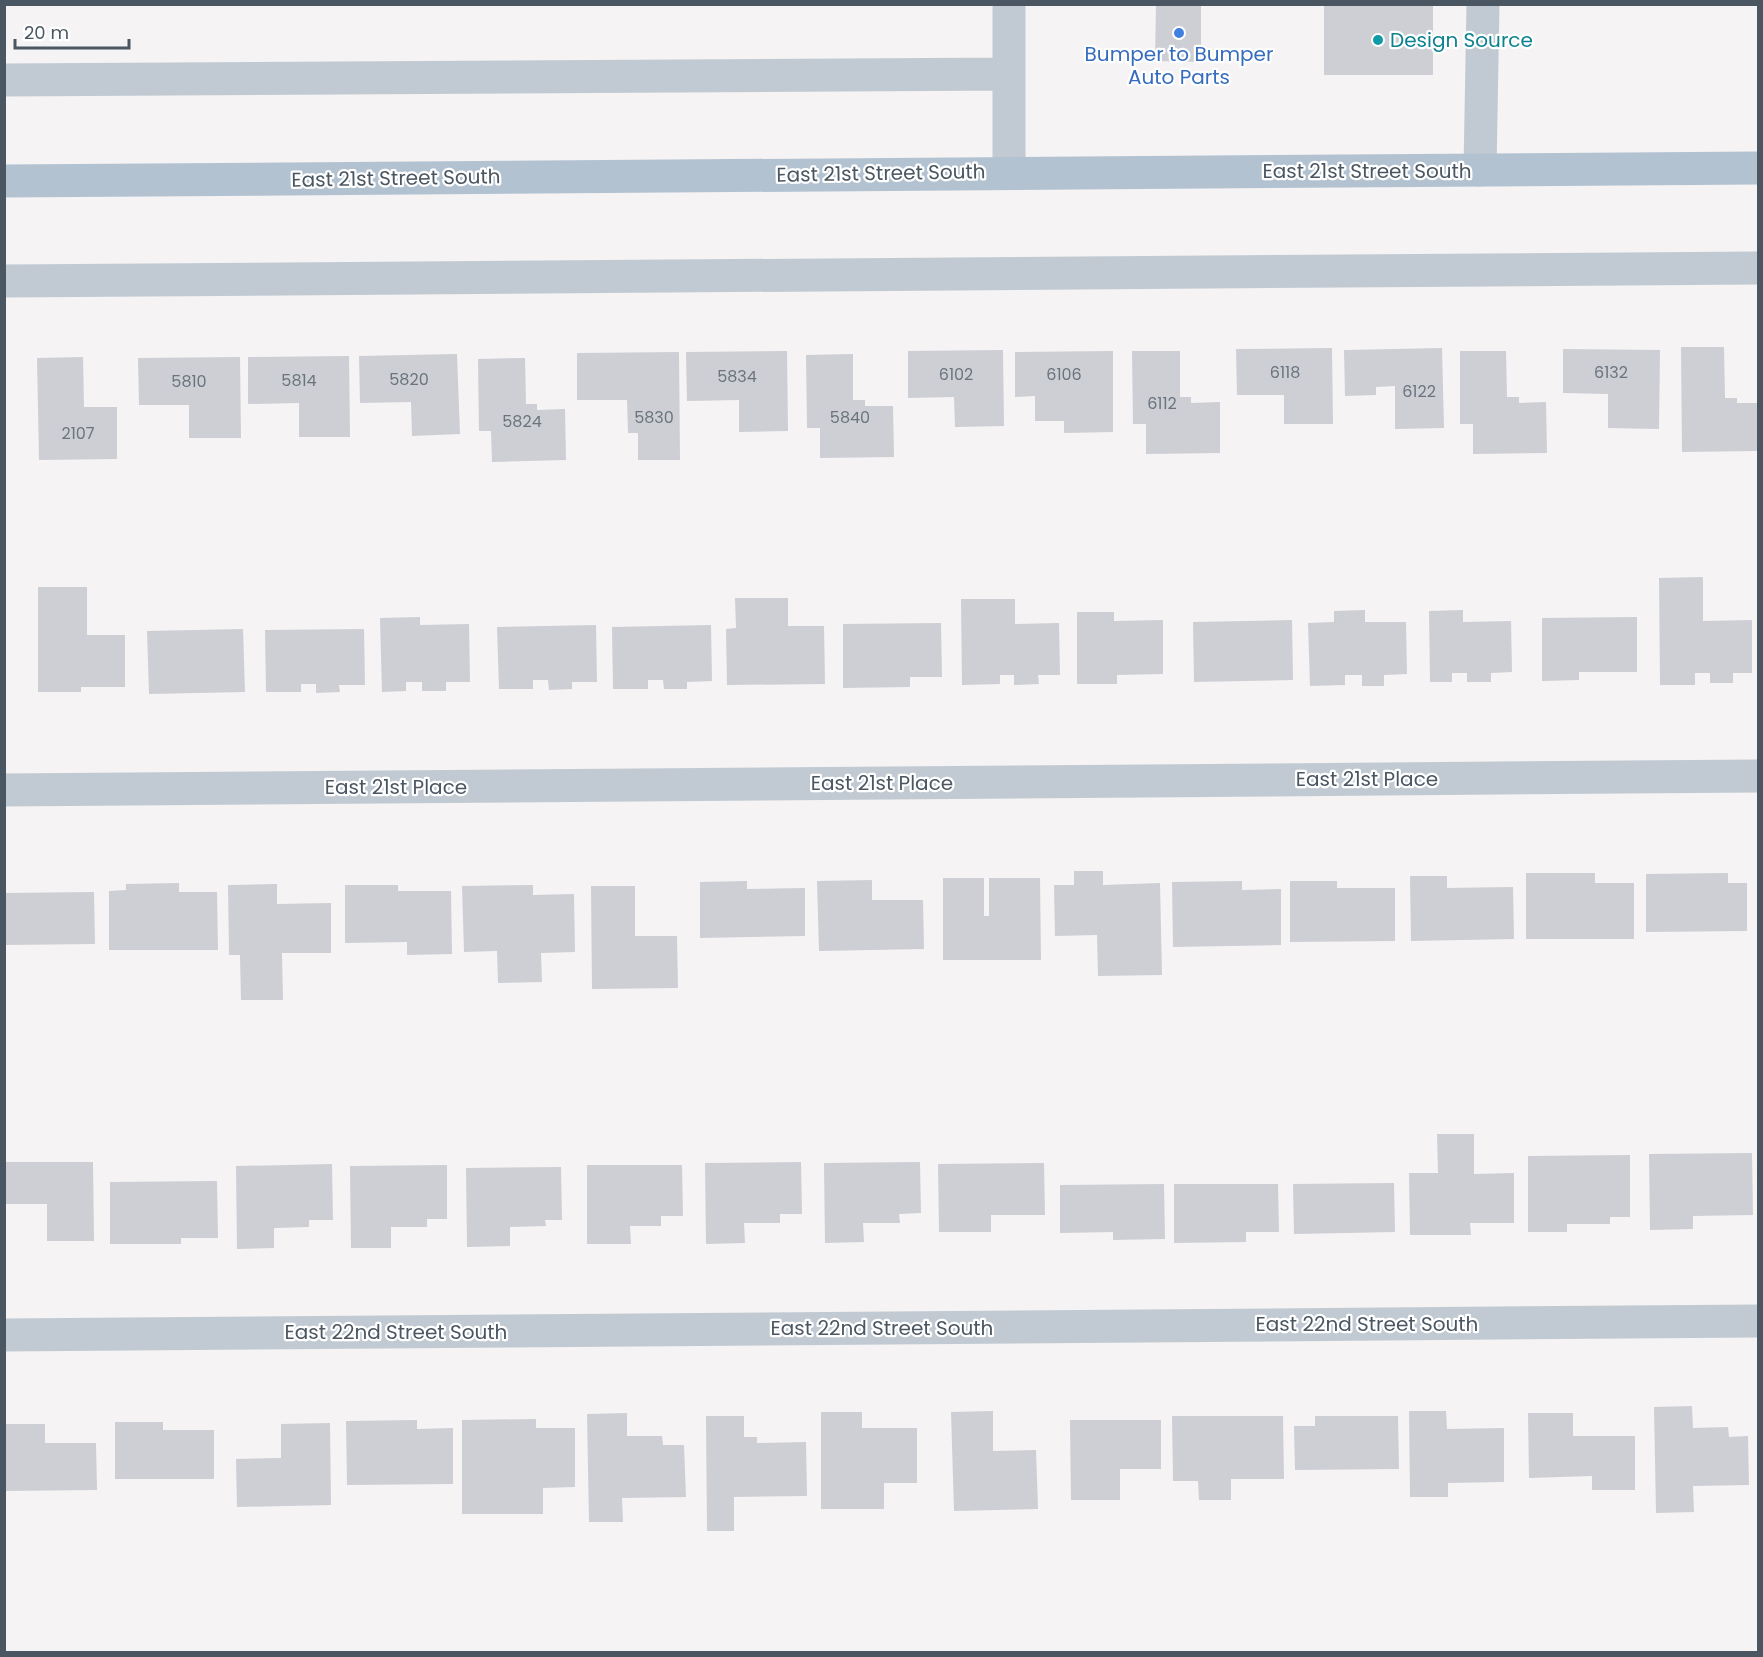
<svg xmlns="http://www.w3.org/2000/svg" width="1763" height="1657" viewBox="0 0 1763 1657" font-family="Poppins,sans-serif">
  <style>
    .building { fill: #cdcfd5 }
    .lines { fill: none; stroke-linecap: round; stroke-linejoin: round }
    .minor { stroke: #c1cad2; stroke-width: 33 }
    .major { stroke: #b3c2d1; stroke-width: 33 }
    .shop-dot { fill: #3f7fe0; stroke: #fff; stroke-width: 2 }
    .culture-dot { fill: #0f9aa8; stroke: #fff; stroke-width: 2 }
    .labels { text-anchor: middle; stroke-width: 4.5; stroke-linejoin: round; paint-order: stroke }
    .number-label { font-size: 16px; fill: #6b747e }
    .culture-label { font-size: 20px; fill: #0d838f; stroke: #fff; text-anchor: start }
    .shop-label { font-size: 20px; fill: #366cbe; stroke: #fff }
    .street-label { font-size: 20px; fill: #4a5661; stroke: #fff }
  </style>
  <rect width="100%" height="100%" fill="#f5f3f3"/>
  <path class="building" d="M1156 4H1201V62L1155 61Z
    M1324 4H1433V75H1324Z
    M1681 347H1724L1725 398H1737V403H1758V451L1682 452Z
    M1332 348 1333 424H1284V395H1237L1236 349Z
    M1442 348 1444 428 1395 429V386L1376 387V395L1345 396 1344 350Z
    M1563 349 1660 350 1659 429 1608 428V394L1563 393Z
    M1003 350 1004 426 955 427 954 397 908 398V351Z
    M787 351 788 431 739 432V400L687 401 686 352Z
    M1113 351V432L1064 433V421H1035V396L1015 397V352Z
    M1132 351H1180V397H1191V403L1220 402V453L1146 454V424H1133Z
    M1460 351H1506L1507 397H1519V403L1546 402 1547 453 1473 454V424H1460Z
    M679 352 680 460H638V433H628L627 400H577V353Z
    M457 354 460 434 412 436 411 402 360 403 359 356Z
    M853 354V400H865V406H893L894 457 820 458V428H807L806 355Z
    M349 356 350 437H299V403L248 404V357Z
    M83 357 84 407H117V459L39 460 37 358Z
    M240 357 241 438H189V405H139L138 358Z
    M525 358 526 404H537V410L565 409 566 460 492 462 491 431H479L478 359Z
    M1703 577V621L1752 620V673H1733V683H1710V673H1695V685H1660L1659 578Z
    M38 587H87V635H125V687H81V692H38Z
    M735 598H788V626H824L825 684 727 685 726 629 736 628Z
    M961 599H1015V624L1059 623 1060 675H1038L1039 684 1014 685V675H1000V684L962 685Z
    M1365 610V622H1406L1407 674 1384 675V686H1362V675H1345V685L1310 686 1308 623 1334 622V611Z
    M1463 610V622L1511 621 1512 672 1491 673V682H1467V673H1452V682H1430L1429 611Z
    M1077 612H1114V621L1163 620V674L1117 675V684H1077Z
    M420 617V625L469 624 470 682H446V691H422V682H406V691L382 692 380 618Z
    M1637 617V672H1579V680L1542 681V618Z
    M1292 620 1293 680 1194 682 1193 622Z
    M941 623 942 677H910V687L843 688V624Z
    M596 625 597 682H572V689L549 690 548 680H533V689H499L497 627Z
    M711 625 712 681 687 682V689H664L663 680H648V689H613L612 627Z
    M243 629 245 692 149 694 147 631Z
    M364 629 365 685H339L340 692 316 693V684H301V692H266L265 630Z
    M1074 871H1103V885L1160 883 1162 975 1098 976 1097 935 1055 936 1054 885H1074Z
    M1526 873H1595V883H1634V939H1526Z
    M1728 873V883H1747V931L1646 932V874Z
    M1410 876H1447V888L1513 887 1514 939 1411 941Z
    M943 878H984V916H989V878H1040L1041 960H943Z
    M872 880V900H923L924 949 819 951 817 881Z
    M747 881V889L805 888V936L700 938V882Z
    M1242 881V890L1281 889V945L1173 947 1172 882Z
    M1290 881H1337V888H1395V941L1290 942Z
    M179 883V892H217L218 950H109V891L126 890V884Z
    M277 884V904L331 903V953H282L283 1000H241L240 955H229L228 885Z
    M345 885H398V891H451L452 954 407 955V942L345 943Z
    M533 885V895L574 894 575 952 541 953 542 982 498 983 497 951 464 952 462 886Z
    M591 886H635V936H677L678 988 592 989Z
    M94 892 95 944 4 945V893Z
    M1437 1134H1474V1174L1514 1173V1223H1470L1471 1235H1410L1409 1173H1438Z
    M1752 1153 1753 1215 1693 1216V1229L1650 1230 1649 1154Z
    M1630 1155V1217H1610V1224H1567V1232H1528V1156Z
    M4 1162H93L94 1241H47V1204H4Z
    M801 1162 802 1214H780V1223H744L745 1243 706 1244 705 1163Z
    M920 1162 921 1213 899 1214 900 1223H863L864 1242 825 1243 824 1163Z
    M1044 1163 1045 1215H991V1232H939L938 1164Z
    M332 1164 333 1220H309V1227L274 1228V1248L237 1249 236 1166Z
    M447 1165V1219H427V1227H391V1248H351L350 1166Z
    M587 1165H682L683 1216H661V1226H630L631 1244H587Z
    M561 1167 562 1220H545L546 1226 510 1227V1246L467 1247 466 1168Z
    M217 1181 218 1238H181V1244H110V1182Z
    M1394 1183 1395 1232 1294 1234 1293 1184Z
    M1164 1184 1165 1239 1113 1240V1232L1060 1233V1185Z
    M1174 1184H1278L1279 1232H1246V1242L1174 1243Z
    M1692 1406 1693 1428 1728 1427 1729 1437 1748 1436 1749 1485 1693 1486 1694 1512 1656 1513 1654 1407Z
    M993 1411V1451L1036 1450 1038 1509 954 1511 951 1412Z
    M1409 1411H1446L1447 1429 1504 1428V1482L1448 1483V1497H1410Z
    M821 1412H862V1428H917V1483H884V1509H821Z
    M627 1413V1436H662L663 1445H684L686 1497 622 1498 623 1522H589L587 1414Z
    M1528 1413H1573V1436H1635V1490H1592V1476L1529 1478Z
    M706 1416H744V1437H757V1443L806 1442 807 1496 734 1497V1531H707Z
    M1172 1416H1283L1284 1479H1231V1500H1199L1198 1481H1173Z
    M1315 1416H1398L1399 1469 1295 1470 1294 1426H1315Z
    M536 1419V1428H575V1487L543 1488V1514H462V1420Z
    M417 1420V1429L453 1428V1484L347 1485 346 1421Z
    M1070 1420H1161V1469H1120V1500H1071Z
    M115 1422H163V1430H214V1479H115Z
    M330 1423 331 1505 237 1507 236 1459 281 1458V1424Z
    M4 1424H45V1443H96L97 1490 4 1491Z"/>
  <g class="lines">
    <path class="minor" d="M4 80 1009 74
      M1480 170 1483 4
      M1009 172V4
      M4 281 1758 268
      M4 790 1758 776
      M4 1335 1758 1321"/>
    <path class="major" d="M4 181 1758 168"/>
  </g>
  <circle class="shop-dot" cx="1179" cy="33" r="6"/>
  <circle class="culture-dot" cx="1378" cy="40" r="6"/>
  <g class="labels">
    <g class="number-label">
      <text x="1285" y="378">6118</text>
      <text x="1611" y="378">6132</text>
      <text x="956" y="380">6102</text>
      <text x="1064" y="380">6106</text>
      <text x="737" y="382">5834</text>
      <text x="409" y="385">5820</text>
      <text x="299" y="386">5814</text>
      <text x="189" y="387">5810</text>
      <text x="1419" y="397">6122</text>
      <text x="1162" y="409">6112</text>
      <text x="654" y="423">5830</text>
      <text x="850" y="423">5840</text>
      <text x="522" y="427">5824</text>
      <text x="78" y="439">2107</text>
    </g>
    <g class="culture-label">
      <text x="1390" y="47">Design Source</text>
    </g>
    <g class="shop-label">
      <text x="1179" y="61">Bumper to Bumper<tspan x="1179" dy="23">Auto Parts</tspan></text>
    </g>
    <g class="street-label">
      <text x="1367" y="178">East 21st Street South</text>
      <text transform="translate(881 173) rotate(-1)" y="7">East 21st Street South</text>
      <text transform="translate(396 178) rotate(-1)" y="7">East 21st Street South</text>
      <text x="1367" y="786">East 21st Place</text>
      <text x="882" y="790">East 21st Place</text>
      <text x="396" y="794">East 21st Place</text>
      <text x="1367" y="1331">East 22nd Street South</text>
      <text x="882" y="1335">East 22nd Street South</text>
      <text x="396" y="1339">East 22nd Street South</text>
    </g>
  </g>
  <rect width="1763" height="1657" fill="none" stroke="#4a5661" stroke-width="12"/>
  <path d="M15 39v9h114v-9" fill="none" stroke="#4a5661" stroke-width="3"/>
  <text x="24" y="39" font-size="18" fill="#4a5661" stroke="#ffffff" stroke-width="4.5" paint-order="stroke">20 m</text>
</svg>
